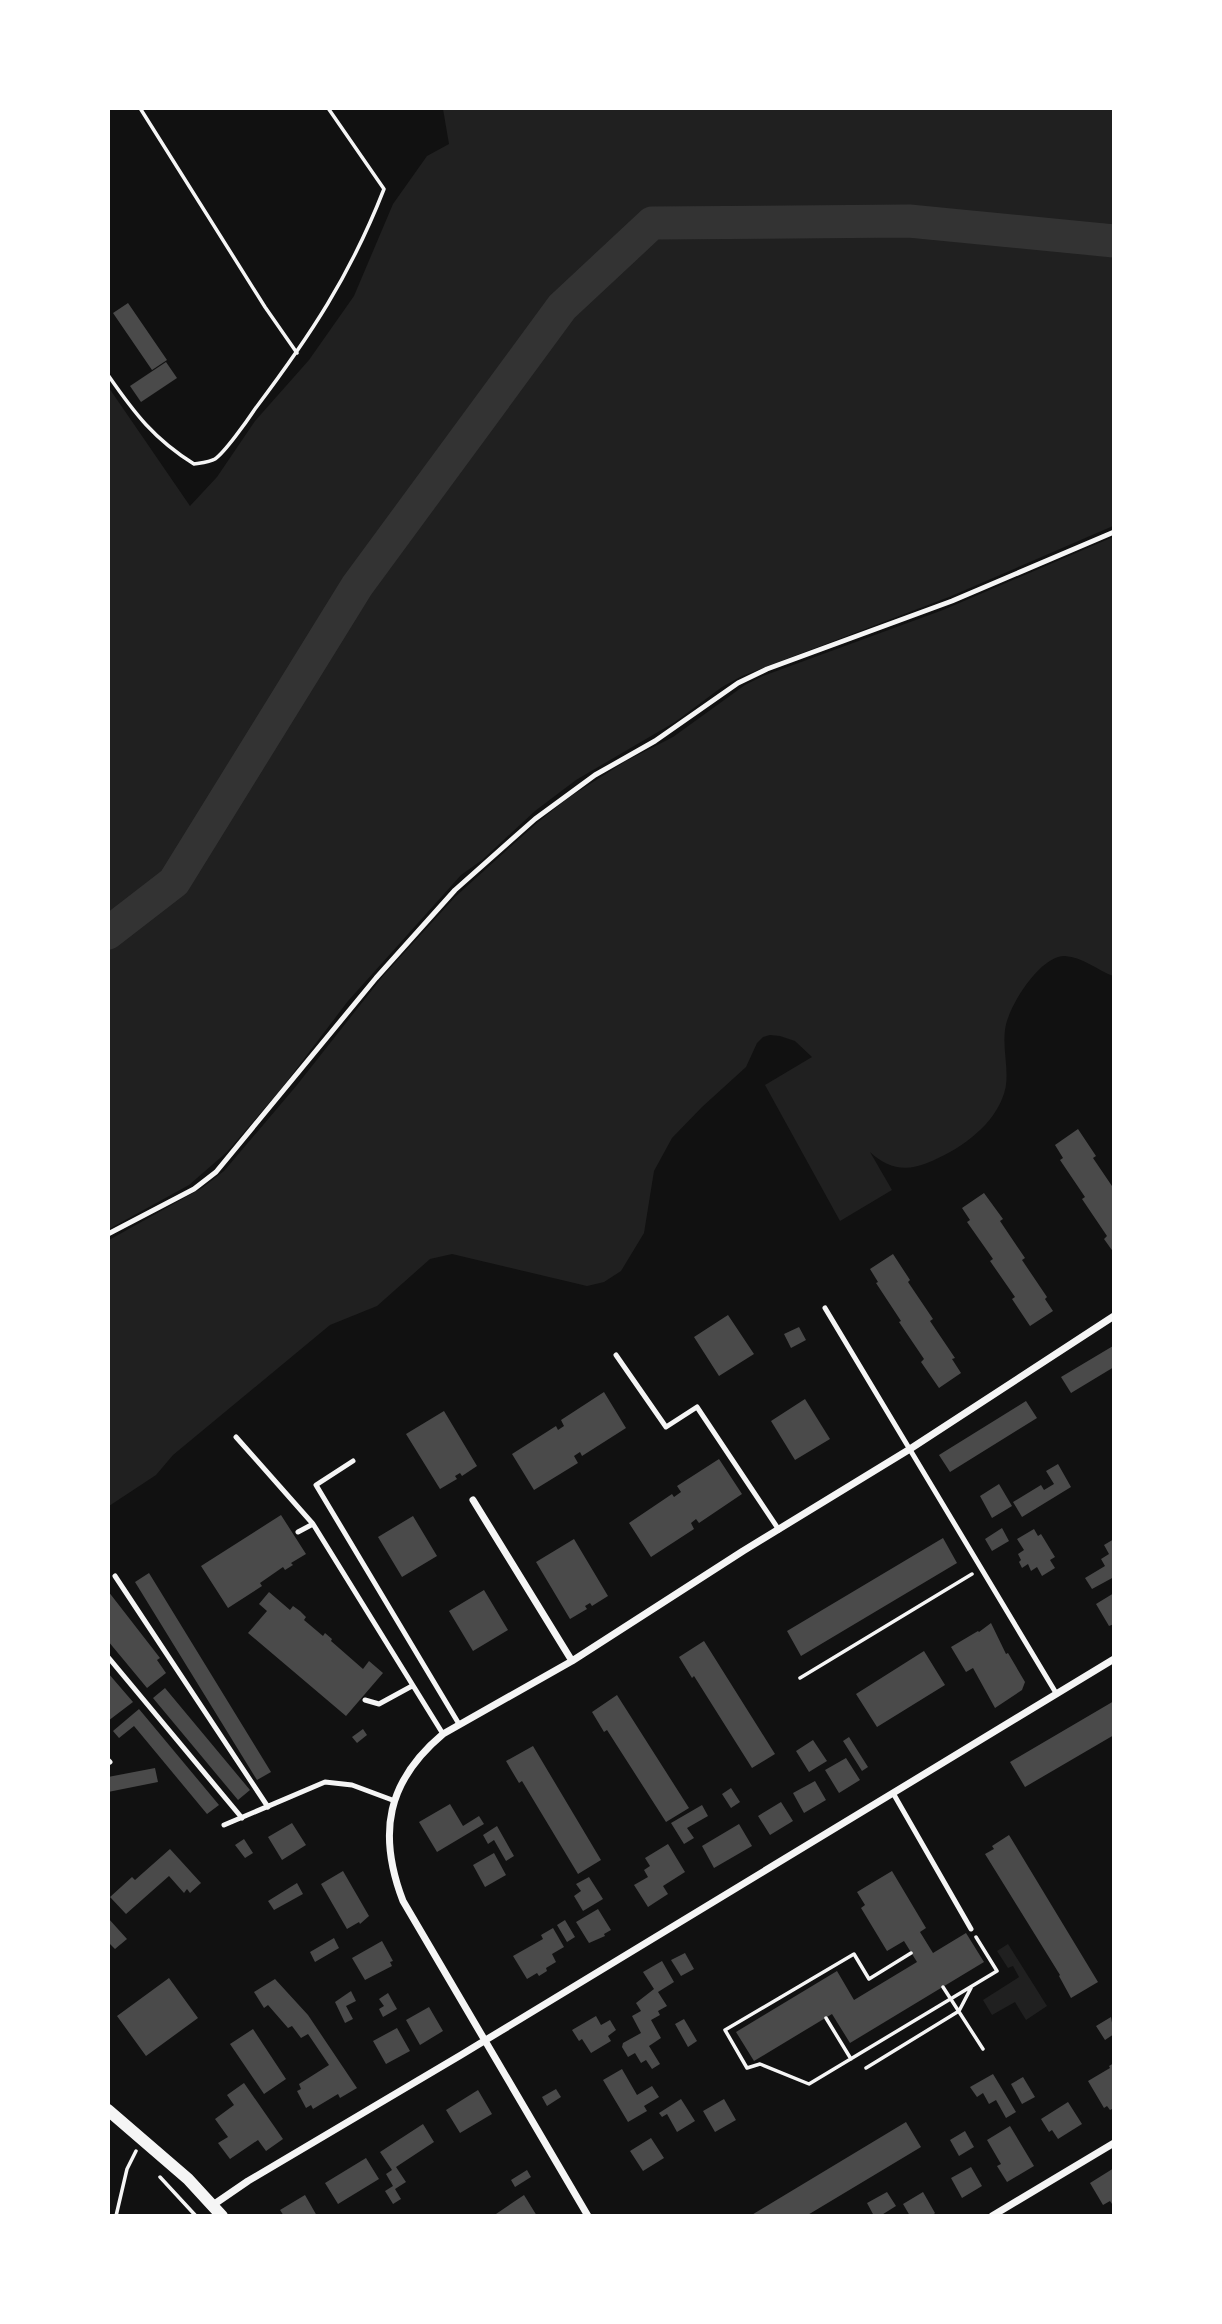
<svg xmlns="http://www.w3.org/2000/svg" width="1222" height="2324" viewBox="0 0 1222 2324" font-family="Manrope,sans-serif">
  <style>
    .green { fill: #202020 }
    .lines { fill: none; stroke-linecap: round; stroke-linejoin: round }
    .river { stroke: #333; stroke-width: 33 }
    .building { fill: #4a4a4a }
    .path { stroke: #f5f5f5; stroke-width: 3.5 }
    .service { stroke: #f5f5f5; stroke-width: 5 }
    .minor { stroke: #f5f5f5; stroke-width: 7 }
    .tertiary { stroke: #f5f5f5; stroke-width: 12 }
  </style>
  <rect width="100%" height="100%" fill="#111"/>
  <path class="green" d="M443 109H1113V526L949 597 742 676 722 687 675 722 576 780 535 811 482 860 461 875 348 1001 281 1089 227 1152 189 1185 109 1229V388L190 506 217 477 255 421 309 360 354 296 393 204 427 156 449 144Z
    M1113 537V976C1097 970 1083 957 1065 956 1040 955 1007 1008 1005 1030 1002 1054 1012 1077 1002 1099 990 1129 957 1151 927 1163 905 1172 887 1168 870 1152L892 1190 840 1221 765 1085 812 1057 795 1041 780 1036 770 1035 763 1037 757 1043 746 1067 702 1107 672 1138 654 1171 644 1233 621 1271 604 1282 587 1286 452 1254 430 1259 377 1306 330 1325 173 1455 156 1475 109 1506V1240L202 1188 224 1171 297 1085 383 976 455 897 538 822 568 798 626 761 673 737 745 685 763 676 943 610Z
    M1008 1944 1047 2006 1026 2020 1015 2002 992 2015 983 2000 1019 1977 1013 1966 1008 1968 997 1951Z"/>
  <g class="lines">
    <path class="river" d="M108 933 174 882 357 586 562 307 652 223 909 221 1114 241"/>
  </g>
  <path class="building" d="M128 303 167 360 152 370 113 313Z
    M166 362 177 378 141 402 130 386Z
    M1078 1129 1096 1156 1093 1158 1114 1189V1253L1104 1239 1107 1236 1082 1199 1085 1197 1060 1160 1063 1158 1055 1145Z
    M984 1193 1003 1219 1000 1221 1025 1258 1022 1260 1047 1297 1045 1299 1053 1311 1030 1326 1012 1299 1015 1297 990 1261 993 1259 967 1222 970 1220 962 1208Z
    M893 1254 910 1280 908 1282 933 1319 930 1321 955 1358 952 1359 961 1373 939 1388 921 1362 924 1359 899 1322 901 1321 876 1283 878 1282 870 1269Z
    M728 1315 754 1354 719 1376 694 1337Z
    M799 1327 806 1340 791 1348 784 1334Z
    M1113 1346 1114 1367 1071 1393 1061 1377Z
    M604 1392 626 1428 582 1456 580 1452 574 1456 578 1463 534 1490 512 1454 556 1426 558 1430 564 1426 561 1420Z
    M805 1399 830 1439 795 1460 771 1421Z
    M1026 1401 1037 1418 950 1472 939 1455Z
    M444 1411 477 1466 462 1476 460 1473 455 1476 457 1479 440 1489 406 1434Z
    M719 1459 742 1494 699 1523 696 1519 691 1523 694 1529 651 1557 629 1523 672 1494 674 1497 681 1492 677 1486Z
    M1058 1464 1071 1487 1022 1517 1013 1502 1041 1485 1044 1490 1054 1484 1046 1471Z
    M999 1484 1012 1506 992 1518 980 1496Z
    M281 1515 306 1554 291 1563 293 1565 285 1570 283 1567 260 1583 262 1586 228 1608 201 1566Z
    M413 1516 437 1556 402 1577 378 1537Z
    M1002 1528 1009 1541 992 1551 985 1539Z
    M1034 1529 1038 1536 1041 1534 1055 1557 1050 1560 1055 1568 1042 1576 1037 1567 1031 1571 1028 1564 1022 1568 1019 1562 1021 1560 1018 1554 1024 1550 1017 1539Z
    M943 1538 957 1563 801 1656 787 1631Z
    M574 1539 608 1596 592 1606 590 1603 585 1606 587 1609 570 1619 536 1562Z
    M1114 1539V1577L1092 1589 1085 1578 1105 1566 1101 1559 1109 1554 1104 1545Z
    M149 1573 271 1772 257 1780 135 1582Z
    M484 1590 508 1630 473 1651 449 1611Z
    M108 1591 160 1658 157 1660 166 1673 147 1688 108 1641Z
    M269 1592 290 1610 293 1606 300 1611 306 1617 304 1620 323 1636 325 1633 332 1639 331 1641 363 1669 369 1661 383 1673 346 1716 248 1633 267 1611 259 1604Z
    M1114 1593V1624L1109 1626 1096 1604Z
    M991 1623 1006 1654 1008 1653 1025 1682 1022 1690 995 1708 973 1668 966 1672 951 1647 978 1631 979 1632Z
    M704 1641 775 1754 752 1768 694 1676 692 1678 679 1657Z
    M924 1651 945 1685 877 1727 856 1694Z
    M108 1673 133 1702 108 1721Z
    M165 1688 250 1790 238 1800 153 1698Z
    M617 1695 689 1808 666 1822 607 1730 604 1732 592 1712Z
    M1114 1701V1735L1025 1787 1010 1762Z
    M139 1709 219 1805 207 1814 134 1726 119 1738 113 1731Z
    M363 1729 367 1735 357 1743 352 1737Z
    M849 1737 868 1767 862 1771 843 1741Z
    M813 1740 827 1761 809 1772 796 1751Z
    M533 1746 601 1860 578 1874 522 1781 519 1783 506 1761Z
    M846 1758 860 1780 839 1793 825 1770Z
    M155 1768 158 1782 108 1792V1777Z
    M815 1781 826 1800 804 1813 793 1793Z
    M731 1788 740 1802 731 1808 722 1794Z
    M781 1802 793 1821 770 1835 758 1816Z
    M450 1804 463 1826 479 1816 484 1824 437 1852 419 1822Z
    M702 1805 708 1816 687 1828 694 1838 684 1844 671 1823Z
    M292 1823 306 1845 282 1860 268 1837Z
    M739 1824 752 1846 714 1868 702 1846Z
    M497 1826 514 1856 506 1861 494 1840 488 1844 483 1835Z
    M1009 1835 1098 1982 1071 1998 1059 1976 1060 1975 985 1854 994 1849 992 1846Z
    M244 1839 253 1853 245 1858 235 1845Z
    M668 1844 685 1872 663 1886 668 1894 648 1907 634 1885 648 1877 644 1870 650 1866 645 1858Z
    M170 1849 201 1883 190 1893 187 1889 184 1893 169 1876 126 1914 110 1897 132 1877 135 1880Z
    M494 1853 506 1875 485 1887 473 1865Z
    M343 1871 369 1916 360 1924 359 1922 347 1929 321 1884Z
    M892 1871 926 1928 920 1932 933 1953 966 1933 984 1962 850 2043 832 2014 754 2061 736 2032 837 1971 854 2000 917 1962 904 1941 887 1951 861 1908 865 1905 857 1892Z
    M589 1877 603 1899 583 1911 574 1896 581 1891 576 1884Z
    M297 1883 303 1894 274 1910 268 1901Z
    M598 1909 611 1930 604 1934 605 1936 589 1943 576 1922Z
    M108 1918 127 1939 115 1949 108 1942Z
    M565 1920 575 1937 567 1942 557 1925Z
    M553 1928 564 1947 552 1954 556 1962 546 1968 547 1971 539 1976 537 1973 527 1979 513 1956 543 1939 541 1935Z
    M334 1938 339 1948 315 1962 310 1952Z
    M382 1941 393 1961 390 1962 392 1966 365 1980 352 1958Z
    M685 1953 694 1969 681 1976 671 1960Z
    M662 1961 674 1982 658 1992 667 2006 658 2011 660 2015 651 2020 661 2038 649 2046 660 2064 652 2069 646 2060 641 2063 635 2053 628 2057 622 2047 623 2043 641 2033 632 2016 641 2011 636 2003 654 1989 643 1972Z
    M169 1978 198 2018 146 2056 117 2016Z
    M275 1979 308 2015 357 2088 340 2098 338 2094 313 2109 311 2105 306 2108 297 2091 301 2089 299 2084 329 2065 308 2034 301 2038 292 2026 288 2028 268 2005 264 2008 254 1992Z
    M351 1991 356 2001 346 2006 353 2019 345 2023 335 2002Z
    M388 1993 397 2009 383 2017 379 2009 384 2006 379 1999Z
    M429 2007 443 2031 420 2045 406 2020Z
    M596 2016 601 2025 610 2020 616 2030 608 2036 611 2041 591 2053 582 2039 579 2041 572 2030Z
    M1111 2017 1114 2034 1105 2040 1096 2026Z
    M684 2019 697 2041 688 2047 675 2024Z
    M397 2028 410 2051 386 2064 373 2041Z
    M253 2029 286 2079 264 2094 230 2044Z
    M1114 2063V2108L1110 2110 1107 2106 1104 2108 1088 2081 1110 2068 1109 2066Z
    M622 2069 637 2095 652 2086 659 2097 644 2106 647 2111 628 2122 603 2080Z
    M993 2074 1016 2112 1006 2118 996 2100 989 2104 983 2093 977 2097 970 2087Z
    M1023 2077 1035 2097 1022 2104 1011 2084Z
    M244 2083 283 2139 266 2151 258 2140 230 2159 218 2143 228 2137 215 2119 234 2105 227 2095Z
    M556 2089 561 2097 547 2106 542 2097Z
    M478 2090 492 2114 460 2133 446 2110Z
    M681 2099 695 2121 677 2132 667 2114 662 2117 659 2113Z
    M724 2099 736 2120 715 2132 703 2111Z
    M1068 2102 1082 2124 1058 2139 1052 2130 1049 2132 1041 2119Z
    M906 2122 921 2147 806 2216H750Z
    M423 2124 434 2142 396 2167 406 2182 395 2189 401 2199 393 2204 385 2191 393 2186 386 2174 392 2170 380 2152Z
    M1010 2126 1034 2166 1007 2182 997 2166 1001 2164 987 2140Z
    M965 2131 974 2147 959 2156 950 2140Z
    M651 2138 664 2158 643 2171 630 2151Z
    M366 2158 379 2179 338 2204 325 2183Z
    M971 2167 982 2186 962 2198 951 2178Z
    M1114 2168V2207L1110 2201 1103 2205 1090 2183Z
    M527 2170 531 2177 515 2187 511 2180Z
    M887 2192 896 2206 880 2216H874L867 2203Z
    M923 2192 935 2213 932 2216H910L903 2204Z
    M305 2195 317 2216H284L280 2210Z
    M524 2195 537 2216H493Z"/>
  <g class="lines">
    <path class="path" d="M140 108 265 307 297 353
      M108 375C135 414 154 439 194 464 200 463 210 462 215 459 225 452 247 421 255 409 310 336 350 276 384 189L328 108
      M800 1678 972 1574
      M911 1953 869 1979 854 1954 725 2030 747 2068 760 2064 809 2084 997 1971 976 1937
      M943 1987 983 2049
      M826 2018 851 2059
      M866 2068 959 2011 971 1988
      M160 2177 196 2216
      M116 2216 127 2169 136 2151"/>
    <path class="service" d="M108 1234 194 1189 216 1172 376 978 455 890 535 819 595 775 655 741 738 683 767 669 952 601 1114 532
      M825 1308 1056 1693
      M616 1355 666 1427 697 1407 779 1530
      M236 1437 313 1524 443 1734
      M353 1461 316 1485 459 1724
      M298 1532 313 1524
      M115 1576 268 1807
      M108 1657 242 1818
      M365 1700 379 1704 412 1686
      M108 1760 110 1762
      M893 1793 971 1929
      M224 1825 325 1782 352 1785 395 1801"/>
    <path class="minor" d="M473 1500 572 1661
      M213 2205 248 2181 461 2055 1114 1659
      M588 2216 403 1901C377 1833 387 1781 443 1734L572 1661 743 1551 910 1449 1114 1316
      M992 2216 1114 2143"/>
    <path class="tertiary" d="M108 2110 188 2179 222 2216"/>
  </g>
  <rect width="1222" height="2324" fill="none" stroke="#ffffff" stroke-width="220"/>
</svg>
